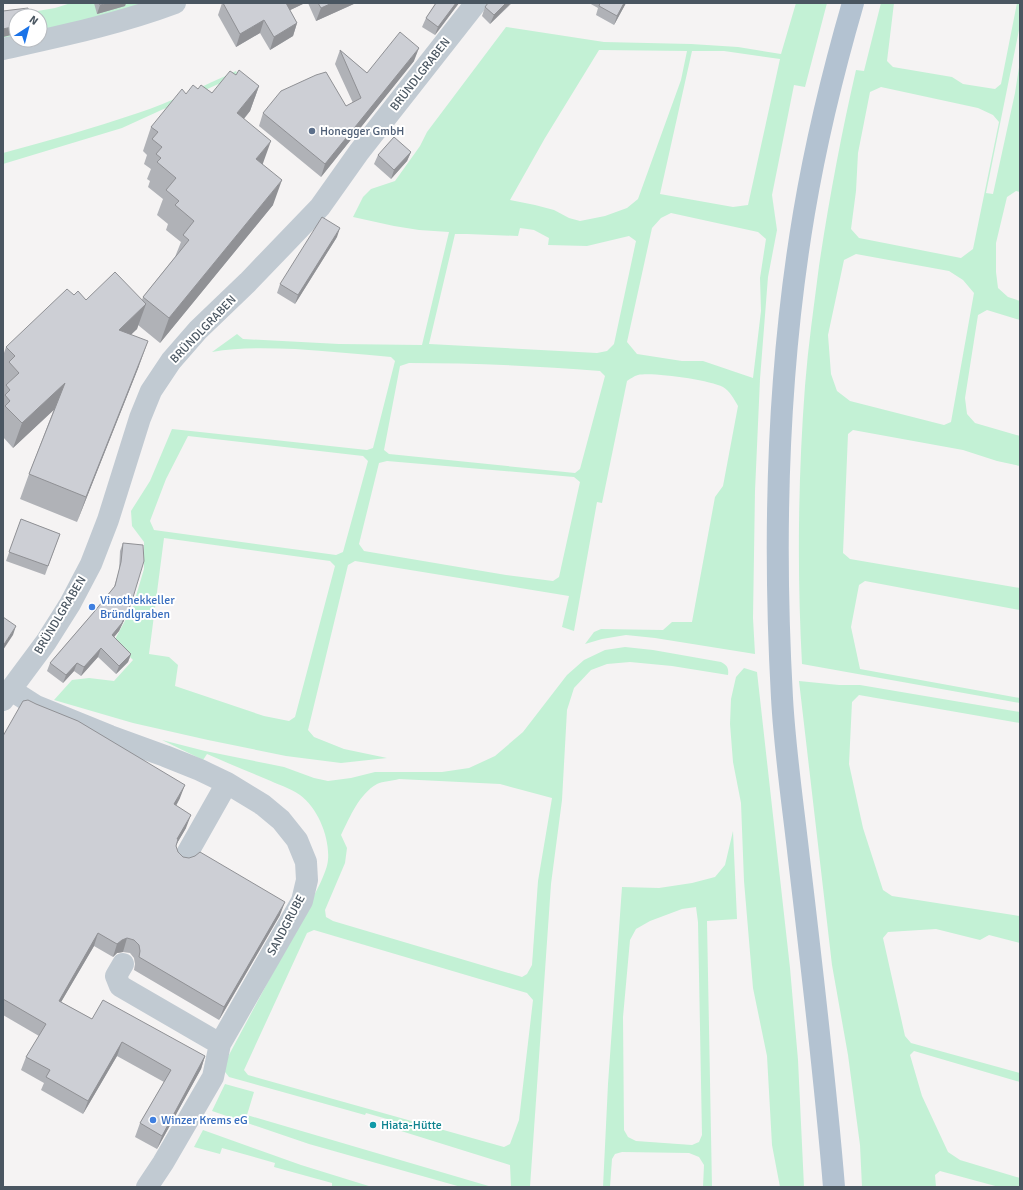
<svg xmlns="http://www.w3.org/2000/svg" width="1023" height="1190" viewBox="0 0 1023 1190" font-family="Signika,sans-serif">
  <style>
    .green { fill: #c3f1d5; fill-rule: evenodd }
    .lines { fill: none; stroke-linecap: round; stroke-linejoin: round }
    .minor { stroke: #c1cad2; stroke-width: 22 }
    .major { stroke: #b3c2d1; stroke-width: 22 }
    .wall { fill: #b0b2b7 }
    .shaded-wall { fill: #909195 }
    .building { fill: #cdcfd5; stroke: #909195 }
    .service-dot { fill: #5c6f8a; stroke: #fff; stroke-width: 1.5 }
    .shop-dot { fill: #3f7fe0; stroke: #fff; stroke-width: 1.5 }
    .culture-dot { fill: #0f9aa8; stroke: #fff; stroke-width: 1.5 }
    .labels { text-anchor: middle; stroke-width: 4; stroke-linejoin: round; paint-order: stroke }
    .street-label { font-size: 12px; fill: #4a5661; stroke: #fff }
    .service-label { font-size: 12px; fill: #4e5e75; stroke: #fff; text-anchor: start }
    .shop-label { font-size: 12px; fill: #366cbe; stroke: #fff; text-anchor: start }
    .culture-label { font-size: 12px; fill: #0d838f; stroke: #fff; text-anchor: start }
  </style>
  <rect width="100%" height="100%" fill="#f5f3f3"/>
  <path class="green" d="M71 3H153L40 32V16H16V38L3 41V17L55 8Z
    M796 3H827L805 87 794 85 772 195 777 230 768 277 760 379 755 491 753 618 755 654 655 638 626 635 602 639 585 644 594 632 601 629 663 630 672 622H692L715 497 723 486 738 406C734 399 730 391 723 387 709 380 653 372 638 375 634 376 630 379 627 381L602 503 597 502 574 631 562 627 569 596 355 561 348 565 308 730 314 737 344 749 387 758 341 763 286 756 208 740 133 723 54 700 72 680 89 678 114 681 133 660 114 641 133 606 144 569V542L132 526 131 511 150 481 172 429 367 450 373 448 395 361 391 357C359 354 327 351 295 349 267 348 239 347 212 352L237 334 243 339 339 344 422 345 449 232 419 230 394 226 353 217 363 197 371 189 395 181 420 146 427 132 506 27 604 42 691 44 738 47 781 54ZM599 50 687 51 681 80 638 199 627 208 605 216 580 221 569 218 554 210 535 205 510 200 545 138ZM692 51H724L780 59 748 205 733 207 660 194ZM671 213 758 232 766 239 760 278 761 311 753 378 703 361H682L637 354 627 342 652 228 661 218ZM520 228 534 230 549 238 548 245 587 246 629 236 636 241 614 344 607 351 597 353 429 344 455 234H467L518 236ZM409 363C473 363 537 366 600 371L605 376 580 469 575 473 389 454 384 450 400 366ZM188 436 363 456 368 461 343 552 336 555 154 530 150 521 166 479ZM387 461 574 477 580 482 559 577 553 581 506 575 364 551 359 544 379 463ZM164 538 330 561 335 566 295 717 289 721 264 716 175 686 178 665 169 657 149 654Z
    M881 3H894L887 61 893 67 952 77 963 84 995 89 1001 84 1017 3H1020V25L986 193 993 194 1015 93 1020 61V192L1016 191 1007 197 996 243V272L998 288 1008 297 1020 301V320L987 310 978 315 965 398 967 414 975 423 1020 436V466L997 461 963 450 853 430 848 434 843 553 850 559 1020 588V610L865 581 859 585 851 627 860 669 1020 698V703L802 664C797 572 798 478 805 386 808 346 814 306 819 266 829 200 841 135 856 70L864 71ZM881 87 978 108 993 115 999 122 973 249 961 258 859 238 851 229 856 191 858 153 870 92ZM856 254 949 271 963 280 974 293 951 422 944 425 850 401 837 391 831 374 828 335 844 260Z
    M236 71 238 75 122 128 3 164V153C48 141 93 128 138 113 171 102 203 86 236 71Z
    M625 647 653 650 721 662C727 665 729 668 728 675L672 666 630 662 607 664 591 670 574 688 567 710 562 800 551 884 530 1187H511L510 1165 385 1126 387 1119 366 1113 365 1115 229 1077 222 1068 309 905C315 894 327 872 328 860 330 838 318 808 300 795 290 788 277 784 266 779 247 771 227 763 207 754L203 760 162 740 205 751 284 767 314 778 328 781 351 778 375 772H442L469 768 495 756 523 732 567 675 584 660 605 650ZM399 779 500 784 552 798 538 881 532 965 527 974 522 977 333 921 326 917 325 910 345 863 347 848 341 835C350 817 359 794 377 784 383 781 392 781 399 779ZM314 930 527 993 533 1000 519 1120 510 1144 504 1147 248 1075 244 1070 307 933Z
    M744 668 757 672 790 968 798 1060 804 1187H780L772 1145 767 1056 753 988 744 881 741 803 733 762 730 724 731 699 736 677Z
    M799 681 839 685H860L1020 712V723L859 695 852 702 849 764 863 828 883 890 892 896 1020 916V943L989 935 980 940 936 929 888 932 883 938 905 1036 911 1043 1020 1073V1082L914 1051 910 1055 922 1096 948 1152 960 1160 1020 1178V1187H999L940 1171 935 1175 936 1187H862L860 1145 848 1055 832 965Z
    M733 831 737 919 707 921 712 1187H703L704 1165 699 1157 689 1153 622 1152 615 1154 612 1159 610 1187H603L608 1084 622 887 659 888 692 883 715 877 725 865ZM696 907 698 922 702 1135 699 1142 692 1145 636 1141 628 1137 624 1130 623 1017 630 940 636 929 650 921 682 909Z
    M225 1084 254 1092 247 1115 492 1187H461L309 1144 212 1111Z
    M203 1130 301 1165 372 1187H335L332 1186V1183L274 1167 275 1163 222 1148 220 1154 194 1147Z"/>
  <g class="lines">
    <path class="minor" d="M3 49C61 36 119 24 175 3
      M11 690 36 706 110 736 165 756 200 770 227 783 263 805 281 820 297 840 306 862 307 880 302 901 220 1044 213 1077 163 1163 147 1187
      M3 700 46 642 70 604 91 564 108 520 140 418 151 391 171 361 198 330 248 282 320 207 359 152 476 3
      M184 859 227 783
      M123 964 116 976 120 986 220 1044"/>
    <path class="major" d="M834 1187C825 1077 812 968 799 859 793 805 785 752 782 698 773 536 777 373 804 213 816 142 833 72 853 3"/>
  </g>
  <path class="wall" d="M94 3H126L125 6 97 14Z
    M222 3H305L290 10 297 23 293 36 270 50 260 33 236 47 218 15Z
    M308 3H356L316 21Z
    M436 3H459L435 35 422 27 426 18Z
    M589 3H626L614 25 596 15 598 8Z
    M511 4 490 24 482 16 485 7Z
    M340 50 367 73 414 61 321 177 259 126 263 113 346 106 353 103 335 64Z
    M236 75 259 86 250 111 244 119 263 165 273 205 160 343 138 325 137 329 130 335 139 366 77 522 20 499 29 474 54 409 13 448 3 437V393L4 391 3 390V356L6 347 74 295 86 300H142L143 297 175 257 181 242 166 230 168 224 157 215 163 199 148 187 150 181 147 179 151 169 144 164 147 155 143 151 151 127 186 94 198 89 212 93Z
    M411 152 407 161 391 179 374 164 378 155Z
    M337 237 295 304 277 293 280 284Z
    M21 519 60 534 45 575 6 561Z
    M123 543 128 612 119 631 114 637 131 654 128 662 116 674 98 657 81 676 74 671 63 683 47 671 50 663 94 612 114 587 119 571 120 551Z
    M3 736 180 798 176 806 186 828 177 843 176 846 178 852 183 857 280 915 219 1020 134 970 135 964 134 958 130 953 123 952 117 953 113 957 94 946 61 1002 92 1019 205 1056 201 1069 157 1149 135 1137 140 1123 164 1082 117 1056 83 1114 41 1090 44 1083 21 1070 26 1057 39 1036 3 1015Z"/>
  <path class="shaded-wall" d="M109 3H126L125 6 97 14 100 5Z
    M285 3H305L280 15Z
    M332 3H356L316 21 321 8Z
    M456 3H459L435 35 438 27Z
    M506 3H511L490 24 494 15Z
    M624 3H626L614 25 617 16Z
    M264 20 260 33 236 47 240 34Z
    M297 23 293 36 270 50 274 37Z
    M16 26V34L3 37V29Z
    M419 48 414 61 321 177 325 164Z
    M259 86 250 111 228 138 237 113Z
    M271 141 262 166 256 159Z
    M411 152 407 161 391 179 394 170Z
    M282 180 273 205 160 343 169 318Z
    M340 228 337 237 295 304 298 295Z
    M146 304 137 329 110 355 119 330Z
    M148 341 139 366 77 522 86 497Z
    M65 383 56 408 13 448 22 423Z
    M131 604 128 612 119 631 109 643 112 635Z
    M16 626 13 635 3 650V646Z
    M101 648 98 657 81 676 84 667Z
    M131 654 128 662 116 674 119 666Z
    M77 663 74 671 63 683 66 675Z
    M185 785 180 798 169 818 174 804Z
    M191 815 186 828 172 852 177 839Z
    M285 902 280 915 219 1020 224 1007Z
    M98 933 94 946 54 1014 59 1001Z
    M127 938 123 952 117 953 113 957 117 944 122 940Z
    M122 1042 117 1056 83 1114 88 1101Z
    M205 1056 201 1069 157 1149 162 1136Z"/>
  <path class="building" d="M99 3H109L100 5Z
    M223 3H286L297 23 274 37 264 20 240 34Z
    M318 3H332L321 8Z
    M436 3H456L438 27 426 18Z
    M488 3H506L494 15 485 7Z
    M600 3H624L617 16 599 6Z
    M28 8 29 16H16V26L3 29V11Z
    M400 32 419 48 325 164 263 113 281 91 316 75 326 72 346 106 361 98 340 50 367 73Z
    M239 70 259 86 237 113 271 141 256 159 282 180 169 318 143 297 189 240 183 235 194 221 175 205 179 201 166 190 176 178 157 162 161 158 156 154 162 147 152 139 158 132 151 127 182 89 186 94 193 85 198 89 201 85 212 93 230 71 236 75Z
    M394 137 411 152 394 170 378 155Z
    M322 217 340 228 298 295 280 284Z
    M115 272 146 304 119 330 148 341 86 497 29 474 65 383 22 423 5 406 10 401 5 395 10 390 6 385 19 373 9 362 15 356 6 347 67 289 74 295 78 291 86 300Z
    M21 519 60 534 48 566 9 552Z
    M123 543 143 545 144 561 131 604 122 623 112 635 131 654 119 666 101 648 84 667 77 663 66 675 50 663 94 612 115 586 121 562Z
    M3 617 16 626 3 646Z
    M28 700 36 704 78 721 185 785 174 804 191 815 177 839H178L176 846 178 852 183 857 189 858 195 856 200 852 285 902 224 1007 139 957 140 951 139 945 134 940 127 938 122 940 117 944 98 933 59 1001 92 1019 103 1000 205 1056 162 1136 140 1123 171 1070 122 1042 88 1101 46 1077 50 1070 26 1057 46 1024 3 999V736L23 701Z"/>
  <circle class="service-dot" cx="312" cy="131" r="4"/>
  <g class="shop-dot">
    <circle cx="92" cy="607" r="4"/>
    <circle cx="153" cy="1120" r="4"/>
  </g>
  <circle class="culture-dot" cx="373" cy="1125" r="4"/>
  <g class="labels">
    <g class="street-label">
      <text transform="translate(420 74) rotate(-52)" y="4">BRÜNDLGRABEN</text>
      <text transform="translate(203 329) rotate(-46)" y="4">BRÜNDLGRABEN</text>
      <text transform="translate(60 615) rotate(-59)" y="4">BRÜNDLGRABEN</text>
      <text transform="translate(286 925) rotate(-62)" y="4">SANDGRUBE</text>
    </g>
    <g class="service-label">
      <text x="320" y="135">Honegger GmbH</text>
    </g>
    <g class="shop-label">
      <text x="100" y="604">Vinothekkeller<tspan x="100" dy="14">Bründlgraben</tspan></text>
      <text x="161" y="1124">Winzer Krems eG</text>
    </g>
    <g class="culture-label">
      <text x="381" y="1129">Hiata-Hütte</text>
    </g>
  </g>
  <rect width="1023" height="1190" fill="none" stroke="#4a5661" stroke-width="8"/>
  <g transform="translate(28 28) rotate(36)"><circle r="19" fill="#ffffff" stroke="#b7bbc0"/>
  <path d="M0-3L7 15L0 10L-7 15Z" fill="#1a73e8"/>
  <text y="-6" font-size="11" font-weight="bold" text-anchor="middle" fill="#4a5661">N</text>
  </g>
</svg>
